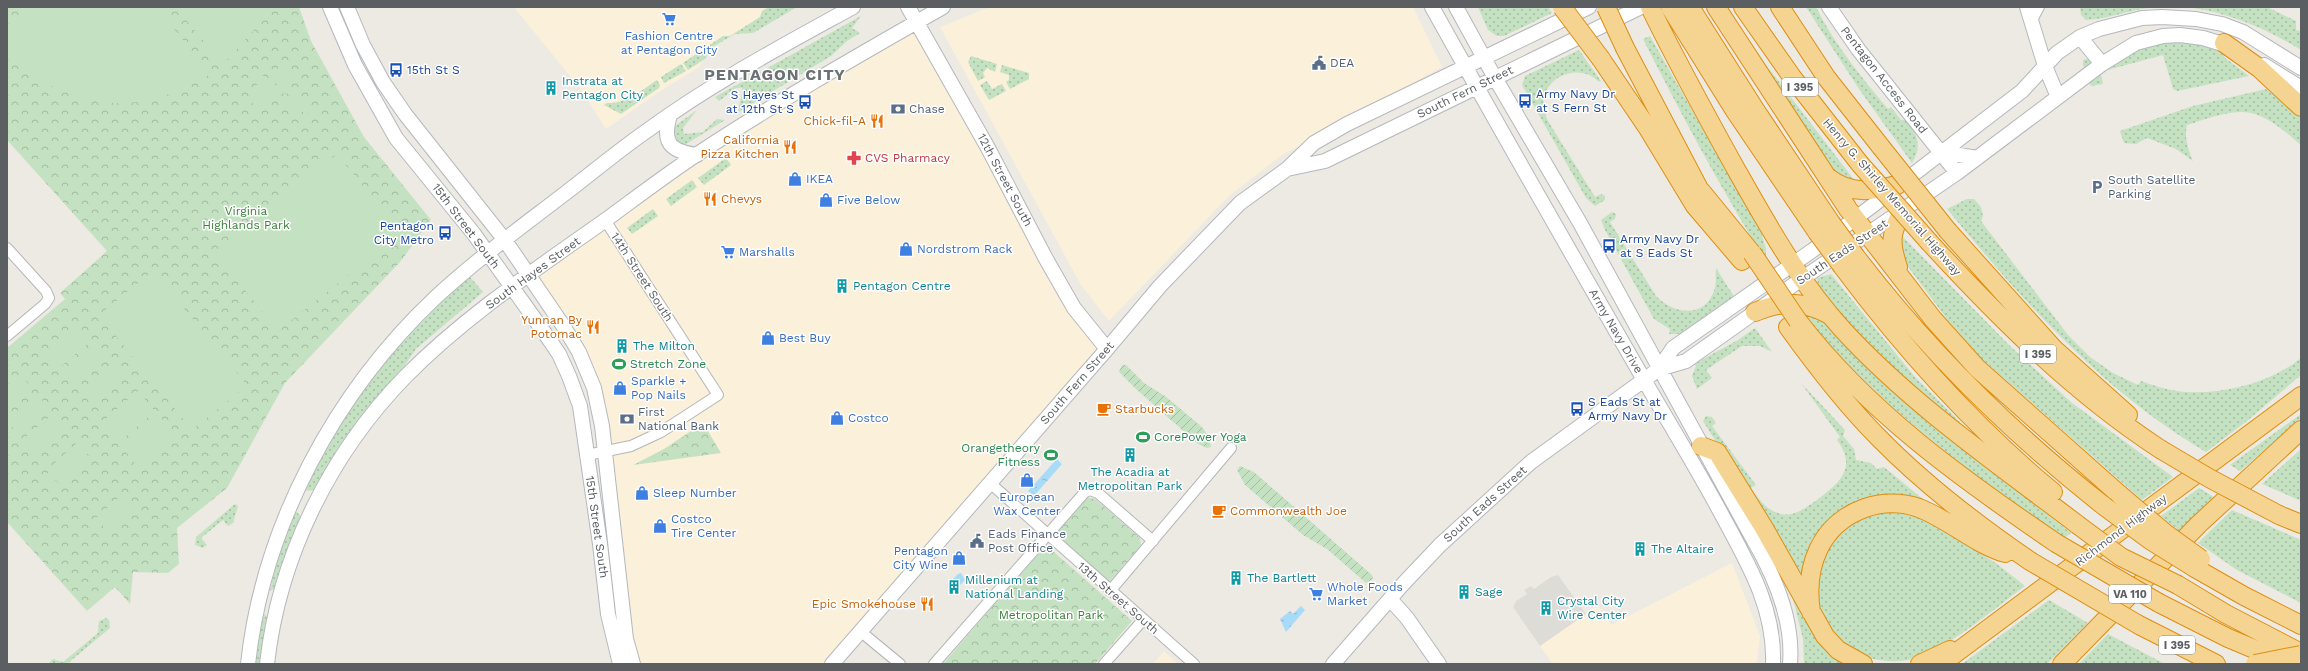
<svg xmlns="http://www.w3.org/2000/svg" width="2308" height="671" viewBox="0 0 2308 671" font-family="'Work Sans',sans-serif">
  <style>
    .commercial { fill: #fbf0da }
    .industrial { fill: #dedcd7 }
    .grass { fill: url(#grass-dots) }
    .forest { fill: url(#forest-crowns) }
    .garden { fill: url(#garden-furrows) }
    .pitch { fill: #c4e2c1 }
    .water { fill: url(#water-ripples) }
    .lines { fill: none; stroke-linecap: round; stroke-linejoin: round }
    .street-casing { stroke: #b3b6b9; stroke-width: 12 }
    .secondary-casing { stroke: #b4b8bc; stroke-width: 16 }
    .highway-casing { stroke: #de8e11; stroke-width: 20 }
    .street { stroke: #fff; stroke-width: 10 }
    .secondary { stroke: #fff; stroke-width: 14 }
    .highway { stroke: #f5d492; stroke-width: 18 }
    .highway-bridge-casing { stroke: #de8e11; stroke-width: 20; stroke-linecap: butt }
    .highway-bridge { stroke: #f5d492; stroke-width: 18 }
    .labels { text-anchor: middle; stroke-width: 3; stroke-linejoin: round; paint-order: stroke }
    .shield { fill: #fff; stroke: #8c8f91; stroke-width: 1 }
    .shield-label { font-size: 11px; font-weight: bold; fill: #5b5f62 }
    .shop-label { font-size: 12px; fill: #366cbe; stroke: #fff; text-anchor: start }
    .service-label { font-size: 12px; fill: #4e5e75; stroke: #fff; text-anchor: start }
    .transit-label { font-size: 12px; fill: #164399; stroke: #fff; text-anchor: start }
    .street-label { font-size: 12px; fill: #5b5f62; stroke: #fff }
    .culture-label { font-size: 12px; fill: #0d838f; stroke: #fff; text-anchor: start }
    .food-label { font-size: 12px; fill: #c56008; stroke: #fff; text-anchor: end }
    .health-label { font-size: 12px; fill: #be3a42; stroke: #fff; text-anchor: start }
    .park-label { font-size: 12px; fill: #3d813b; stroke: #fff }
    .leisure-label { font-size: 12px; fill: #27864d; stroke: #fff; text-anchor: start }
    .district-label { font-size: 16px; font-weight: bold; letter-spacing: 1px; fill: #6c7174; stroke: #fff }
  </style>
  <defs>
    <pattern id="grass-dots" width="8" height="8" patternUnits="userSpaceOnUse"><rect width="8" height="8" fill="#c4e2c1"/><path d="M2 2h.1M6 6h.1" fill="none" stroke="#a2baa0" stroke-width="1.8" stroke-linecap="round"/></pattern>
    <pattern id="forest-crowns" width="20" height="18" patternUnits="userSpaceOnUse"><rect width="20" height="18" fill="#c4e2c1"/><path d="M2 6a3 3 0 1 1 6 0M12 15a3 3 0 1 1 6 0" fill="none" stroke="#a2baa0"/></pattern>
    <pattern id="garden-furrows" width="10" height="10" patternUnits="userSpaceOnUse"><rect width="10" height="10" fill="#c4e2c1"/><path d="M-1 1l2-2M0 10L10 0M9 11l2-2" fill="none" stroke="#a2baa0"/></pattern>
    <pattern id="water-ripples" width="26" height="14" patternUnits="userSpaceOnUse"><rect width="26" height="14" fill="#a7dbf8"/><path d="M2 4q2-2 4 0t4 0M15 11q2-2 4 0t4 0" fill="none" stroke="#8bb5cc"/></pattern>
  </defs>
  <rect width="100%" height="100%" fill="#edeae3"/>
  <path class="commercial" d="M514 7H797L764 15 753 33 735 34 711 48 699 67 656 94 606 129 582 91Z
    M990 7H1413L1442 67 1282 155 1229 196 1109 321 1081 285 940 27Z
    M917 22 1046 259 1107 349 832 664H633L594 388 527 275 697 155Z
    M1732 563 1760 636 1757 664H1553L1540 646 1597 605 1611 625Z
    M1164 651 1178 664H1153Z"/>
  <path class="industrial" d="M1558 575 1586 614 1540 646 1513 607 1516 601 1527 594 1524 590 1531 586 1534 589 1551 577Z"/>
  <path class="grass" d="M769 7H797L753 33 735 34 711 48 705 59 688 70 683 63 723 36H730L760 17 762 11Z
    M1478 7H1548L1552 13 1504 36H1497L1488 30Z
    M1726 7 1767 66 1858 185 1837 177Z
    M1806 7H1816C1834 44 1862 78 1888 109L1891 107 1901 120H1907C1918 135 1922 147 1912 163L1859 89Z
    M2080 7H2261L2269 8 2296 21V30L2301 31V50C2258 23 2200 0 2148 8 2127 11 2107 19 2086 20L2081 15Z
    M861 16 852 28 860 33 847 41 831 56 737 113 742 94V88C731 86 727 97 719 101L715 97Z
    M1650 36 1761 232 1766 249V256L1764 258C1720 187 1681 114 1643 39Z
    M2153 42C2172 43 2210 42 2226 54L2224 57 2249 76 2177 91 2173 89 2163 55 2100 72 2103 84 2091 86 2083 65V60L2120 48Z
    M1579 50 1601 81 1599 82C1582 64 1550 73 1544 97 1542 106 1545 113 1548 121L1595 197 1601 194 1605 196V200L1595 206 1586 198 1522 85 1525 76Z
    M971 56 997 64 995 72 987 68 983 73 985 77 978 81 968 62Z
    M681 64 686 71 664 83 661 77Z
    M1002 65 1029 73V79L1010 89 1006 82 1009 80V75L1000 72Z
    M657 80 660 85 659 88 621 114 604 105 607 103C626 104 642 90 657 80Z
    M987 81 992 89 1002 84 1006 91 989 100 980 85Z
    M2266 89 2301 116V145C2254 104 2245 106 2187 125 2184 137 2188 149 2193 161L2176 149 2147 138 2136 144 2124 143 2120 131 2193 106Z
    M697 110 683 128 684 134 703 132 717 119 725 120 683 146 674 140 675 126Z
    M726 158 731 165 704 185 698 178Z
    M692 180 697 187 671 206 666 199Z
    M1967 199H1974L1981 207 1983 216 1981 221 2068 335 2090 357 2113 373 2138 385 2141 381C2155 386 2170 391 2186 392 2225 394 2270 383 2301 358V375L2247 421 2206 452C2102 391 2023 301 1947 209Z
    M653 209 658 216 632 234 627 228Z
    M1612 212 1616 214 1615 219 1610 222 1656 296C1673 314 1704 319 1714 291 1717 283 1715 275 1716 268L1735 298 1681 334H1669L1670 329 1654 319 1605 230 1601 220Z
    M1903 237 2011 347 2072 403 2173 477 2142 500 1981 358 1947 319 1903 260 1900 249Z
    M1831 274 1915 377 1974 436 1972 438 1861 340 1815 286 1818 284 1817 278Z
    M470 277 483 292 416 349 399 374 353 429 314 490 307 491 306 486C316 468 325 448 336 430 373 372 418 322 470 277Z
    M1812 310 1977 460 2071 533 2063 539C1971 472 1877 405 1805 316Z
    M1755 328 1772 352 1760 346H1742L1706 370 1712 378 1697 389 1692 376 1696 366 1694 364 1738 340Z
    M1801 383 1845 430 1843 436 1854 449 1856 460 1871 463 1877 469 1884 467 1929 504 1859 503 1802 579 1703 421 1706 416 1712 417 1716 423 1712 426 1756 485 1751 488C1759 499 1767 511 1781 514 1795 517 1806 507 1817 500 1839 483 1858 468 1837 440L1840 437Z
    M2301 414V420L2240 471 2230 465Z
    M2301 449V501L2262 484Z
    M2199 488 2214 497 2179 531 2161 516Z
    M235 504 238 506 233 523 228 526 223 520 201 538 207 545 203 548 195 545 196 537Z
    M2232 510 2301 540V603L2237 570 2198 543Z
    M297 512 301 517 275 588 270 591 277 559 294 513Z
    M1883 512 1911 515 1934 523 1997 564 2025 586C1996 607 1941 655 1908 660 1851 669 1806 627 1820 570 1824 553 1834 535 1849 525 1859 518 1871 516 1883 512Z
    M1790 586 1847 664H1804L1803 639Z
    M2049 600 2088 623 2047 664H1962Z
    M264 614 268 618 260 664H253L261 615Z
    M106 618 109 620 110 628 67 664H48L53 659 63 662 98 633 99 621Z
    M2108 634 2165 664H2079Z"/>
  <path class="forest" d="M7 7H299L311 41 364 137 431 220 400 262 285 383 227 488 177 528 179 564 168 573 133 572 130 604 115 587 87 611 7 522V348L65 299 60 293 107 251 7 140Z
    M703 423 721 453 633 465 664 449Z
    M1086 497 1095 499 1140 538 1141 545 1109 582 1057 536 1059 528Z
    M1046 545 1132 621 1095 664H943Z"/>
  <path class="garden" d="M1122 365H1126L1144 383 1165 396 1202 427 1209 437 1211 447 1207 448 1198 444 1137 390 1119 372Z
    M1240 466 1254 472 1372 575 1373 579 1366 583 1327 549 1303 535 1245 485 1237 470Z"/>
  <path class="pitch" d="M38 7H156L210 74C137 120 72 110 7 56V33Z
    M175 7H267L255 29 223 64Z
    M278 67 292 69 290 94 276 93Z
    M262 75 276 82 262 108 248 101Z
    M288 97 311 106 308 114 285 105Z
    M337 154 401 233 278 331 214 252Z
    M153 271 247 385 192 430 99 315Z
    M79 326 91 341 60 367 48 353Z
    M94 346 107 360 76 386 64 372Z
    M111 365 123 379 92 405 80 391Z
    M21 375 33 389 7 411V387Z
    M138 391 155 411 118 443 101 423Z
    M37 394 49 409 18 435 7 420Z
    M53 414 65 428 34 454 22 440Z
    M158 414 174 434 137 466 120 445Z
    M85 442 91 450 87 454 89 458 59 484 56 480 51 484 44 476 49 472 47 470 77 443 80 446Z
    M123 494 136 510 110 533 96 518Z"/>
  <path class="water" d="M1057 459 1062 464 1034 496 1028 491Z
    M961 573 965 580 954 591 947 585 958 574Z
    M1301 606 1305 610 1286 632 1280 619 1290 611 1293 614Z"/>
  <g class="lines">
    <defs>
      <path id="street" d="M2031 22 2039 7
        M7 248 46 291 49 298 45 304 7 336
        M587 455 631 446 661 432 718 395 605 220
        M990 483 1194 664
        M1110 591 1231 448
        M860 631 900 664
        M934 664 1085 492 1090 490 1098 493 1153 541
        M1104 664 1143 620"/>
      <path id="secondary" d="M330 7 355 65 396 138 474 234 544 332 559 354 569 376 580 406 600 544 608 614 620 664
        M347 7 363 45 383 82 405 114 504 239 564 327 579 352 594 388 602 426 626 639 633 664
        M908 7 988 148 1046 259 1074 308 1107 349
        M1432 7C1501 131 1572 255 1643 378 1670 425 1698 470 1723 517 1749 565 1775 609 1773 664
        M1456 7 1495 78 1580 223 1764 559C1781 592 1793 627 1790 664
        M1829 7 1858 49 1957 173
        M2027 7 2045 66 2058 97
        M2080 37 2102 64
        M2264 65 2301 88
        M670 115C662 142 669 151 697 155
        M1941 152 1977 158
        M1287 169 1325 161 1641 7
        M1659 369 1673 348 1813 250 1872 206 2022 91 2057 53 2080 37 2099 29 2142 18 2162 17 2196 19 2222 24 2243 32 2301 68
        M1390 599 1407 618 1439 664
        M248 664C263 526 335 392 436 297 476 260 520 228 563 195 592 173 619 150 648 130 712 83 784 45 853 7
        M267 664C279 557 330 454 405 377 465 316 538 268 607 219 637 197 667 174 699 153 778 101 861 54 943 7
        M832 664 1107 349 1160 286 1240 203 1287 169 1314 143 1347 124 1589 7
        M1333 664 1403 584 1440 545 1531 462 1659 369 1686 361 1803 278 1957 173 2102 64 2136 43 2163 36 2180 35 2203 38 2232 47"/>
      <path id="highway" d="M1650 7C1677 63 1707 117 1737 171 1768 226 1800 283 1843 330 1912 405 1998 464 2078 525
        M1670 7 1735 111 1817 232
        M1690 7 1756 111 1831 223
        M1716 7 1848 209 1933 319 1977 368 2120 495
        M1743 7 1792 77 1860 164
        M1780 7 1826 77 1881 147
        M2224 43 2259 68 2301 107
        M1625 48 1698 187
        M1601 59 1649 130 1695 206 1742 261
        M1829 178C1850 195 1873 191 1897 185
        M1701 191 1750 251
        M1948 231 2054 349 2128 415
        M1930 243C2000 319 2073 392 2160 449
        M1856 257C1928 351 2010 432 2104 506
        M1842 266C1904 349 1973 426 2053 492
        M1898 267C1890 243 1890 233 1903 210
        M1755 312C1783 301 1800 300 1828 314
        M1798 321C1868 412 1962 479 2056 543
        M1788 327C1816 366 1845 404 1879 438 1924 484 1976 524 2030 561
        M1701 446 1717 452 1764 528 1825 636 1838 650 1863 664
        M2279 515 2301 524
        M2195 568 2244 596 2301 625
        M2178 585 2226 614 2301 653
        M2159 603 2228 638 2285 662
        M1811 612C1804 567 1820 524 1865 508 1882 502 1902 502 1919 508 1950 520 1975 544 2005 553
        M2139 625 2216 664
        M1920 664 1950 650
        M1941 664 2301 396
        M2062 664 2199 524 2301 430"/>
    </defs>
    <use href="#street" class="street-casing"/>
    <use href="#secondary" class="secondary-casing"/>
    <use href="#highway" class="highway-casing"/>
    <use href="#street" class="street"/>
    <use href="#secondary" class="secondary"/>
    <use href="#highway" class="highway"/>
    <defs>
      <path id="highway-bridge" d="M1562 7 1601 59
        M1606 7 1625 48
        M1881 147 1948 231
        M1860 164 1930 243
        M1831 223 1856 257
        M1817 232 1842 266
        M1752 253 1798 321
        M2160 449 2209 478 2279 515
        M2120 495 2165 533 2201 559
        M2104 506 2150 540 2195 568
        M2078 525 2121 557 2178 585
        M2056 543 2159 603
        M2030 561 2139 625
        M2255 664 2301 655"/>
    </defs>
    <use href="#highway-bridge" class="highway-bridge-casing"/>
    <use href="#highway-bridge" class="highway-bridge"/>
  </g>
  <defs>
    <symbol id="supermarket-bare" viewBox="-9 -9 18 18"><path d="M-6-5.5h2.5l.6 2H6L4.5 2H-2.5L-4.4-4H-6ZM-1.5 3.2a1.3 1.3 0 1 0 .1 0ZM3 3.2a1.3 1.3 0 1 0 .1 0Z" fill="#3f7fe0" stroke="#fff" stroke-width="2.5" paint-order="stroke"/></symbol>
    <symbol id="civic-bare" viewBox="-9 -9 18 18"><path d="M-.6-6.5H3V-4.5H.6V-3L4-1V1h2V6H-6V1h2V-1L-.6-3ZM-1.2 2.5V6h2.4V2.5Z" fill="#5c6f8a" stroke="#fff" stroke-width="2.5" paint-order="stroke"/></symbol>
    <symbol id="bus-bare" viewBox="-9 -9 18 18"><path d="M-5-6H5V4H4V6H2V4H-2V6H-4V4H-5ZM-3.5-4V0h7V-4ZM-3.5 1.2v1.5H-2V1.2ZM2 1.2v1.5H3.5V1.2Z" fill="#1a4fb4" stroke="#fff" stroke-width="2.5" paint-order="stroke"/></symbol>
    <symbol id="building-bare" viewBox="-9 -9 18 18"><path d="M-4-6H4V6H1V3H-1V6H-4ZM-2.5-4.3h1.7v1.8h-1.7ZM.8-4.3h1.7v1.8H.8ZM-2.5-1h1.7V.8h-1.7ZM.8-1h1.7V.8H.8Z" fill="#0f9aa8" stroke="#fff" stroke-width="2.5" paint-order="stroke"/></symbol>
    <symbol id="bank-bare" viewBox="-9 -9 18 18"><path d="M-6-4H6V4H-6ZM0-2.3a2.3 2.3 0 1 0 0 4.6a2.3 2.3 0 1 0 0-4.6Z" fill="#5c6f8a" stroke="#fff" stroke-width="2.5" paint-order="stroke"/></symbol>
    <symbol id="restaurant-bare" viewBox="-9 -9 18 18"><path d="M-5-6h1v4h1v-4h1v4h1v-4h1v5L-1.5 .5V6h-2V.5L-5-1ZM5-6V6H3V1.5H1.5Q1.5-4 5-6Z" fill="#e8710a" stroke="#fff" stroke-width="2.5" paint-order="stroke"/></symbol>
    <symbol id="pharmacy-bare" viewBox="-9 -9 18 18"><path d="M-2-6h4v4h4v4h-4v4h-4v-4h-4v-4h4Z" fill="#e0444e" stroke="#fff" stroke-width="2.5" paint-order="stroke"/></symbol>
    <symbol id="shop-bare" viewBox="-9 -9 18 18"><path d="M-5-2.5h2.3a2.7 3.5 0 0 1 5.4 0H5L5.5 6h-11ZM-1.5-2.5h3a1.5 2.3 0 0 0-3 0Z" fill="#3f7fe0" stroke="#fff" stroke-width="2.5" paint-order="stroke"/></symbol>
    <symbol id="parking-bare" viewBox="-9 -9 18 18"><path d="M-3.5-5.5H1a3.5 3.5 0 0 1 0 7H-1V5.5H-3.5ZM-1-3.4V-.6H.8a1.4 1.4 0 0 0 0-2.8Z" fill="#5c6f8a" stroke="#fff" stroke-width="2.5" paint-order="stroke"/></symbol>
    <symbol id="stadium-bare" viewBox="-9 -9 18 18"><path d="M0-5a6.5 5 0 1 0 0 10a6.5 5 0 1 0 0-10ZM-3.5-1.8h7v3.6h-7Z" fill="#2e9e5b" stroke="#fff" stroke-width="2.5" paint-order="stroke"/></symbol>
    <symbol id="cafe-bare" viewBox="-9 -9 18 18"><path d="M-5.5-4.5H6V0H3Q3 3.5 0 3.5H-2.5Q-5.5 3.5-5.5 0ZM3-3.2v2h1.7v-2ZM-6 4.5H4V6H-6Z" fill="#e8710a" stroke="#fff" stroke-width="2.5" paint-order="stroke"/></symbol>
  </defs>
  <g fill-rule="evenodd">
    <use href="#supermarket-bare" x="659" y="9" width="20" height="20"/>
    <use href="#civic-bare" x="1309" y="53" width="20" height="20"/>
    <use href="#bus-bare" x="386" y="60" width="20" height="20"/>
    <use href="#building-bare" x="541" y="78" width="20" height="20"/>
    <use href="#bus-bare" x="1515" y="91" width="20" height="20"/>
    <use href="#bus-bare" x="795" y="92" width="20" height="20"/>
    <use href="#bank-bare" x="888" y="99" width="20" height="20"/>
    <use href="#restaurant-bare" x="867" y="111" width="20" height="20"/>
    <use href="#restaurant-bare" x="780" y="137" width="20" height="20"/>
    <use href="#pharmacy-bare" x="844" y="148" width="20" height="20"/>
    <use href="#shop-bare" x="785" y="169" width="20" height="20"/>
    <use href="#parking-bare" x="2087" y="177" width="20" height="20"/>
    <use href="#restaurant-bare" x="700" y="189" width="20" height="20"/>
    <use href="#shop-bare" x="816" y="190" width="20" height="20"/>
    <use href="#bus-bare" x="435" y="223" width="20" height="20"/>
    <use href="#bus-bare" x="1599" y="236" width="20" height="20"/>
    <use href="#shop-bare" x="896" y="239" width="20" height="20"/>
    <use href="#supermarket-bare" x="718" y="242" width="20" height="20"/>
    <use href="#building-bare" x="832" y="276" width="20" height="20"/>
    <use href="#restaurant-bare" x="583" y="317" width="20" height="20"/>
    <use href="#shop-bare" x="758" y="328" width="20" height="20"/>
    <use href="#building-bare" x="612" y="336" width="20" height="20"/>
    <use href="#stadium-bare" x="609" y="354" width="20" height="20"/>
    <use href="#shop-bare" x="610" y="378" width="20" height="20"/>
    <use href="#cafe-bare" x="1094" y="399" width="20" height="20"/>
    <use href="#bus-bare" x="1567" y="399" width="20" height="20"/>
    <use href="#shop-bare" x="827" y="408" width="20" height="20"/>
    <use href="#bank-bare" x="617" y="409" width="20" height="20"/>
    <use href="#stadium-bare" x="1133" y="427" width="20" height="20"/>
    <use href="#stadium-bare" x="1041" y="445" width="20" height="20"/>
    <use href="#building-bare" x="1120" y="445" width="20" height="20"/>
    <use href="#shop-bare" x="1017" y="470" width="20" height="20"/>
    <use href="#shop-bare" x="632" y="483" width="20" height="20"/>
    <use href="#cafe-bare" x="1209" y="501" width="20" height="20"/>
    <use href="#shop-bare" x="650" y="516" width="20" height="20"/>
    <use href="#civic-bare" x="967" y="531" width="20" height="20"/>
    <use href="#building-bare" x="1630" y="539" width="20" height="20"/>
    <use href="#shop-bare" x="949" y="548" width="20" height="20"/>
    <use href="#building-bare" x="1226" y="568" width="20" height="20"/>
    <use href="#building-bare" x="944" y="577" width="20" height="20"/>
    <use href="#building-bare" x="1454" y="582" width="20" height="20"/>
    <use href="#supermarket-bare" x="1306" y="584" width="20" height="20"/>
    <use href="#restaurant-bare" x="917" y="594" width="20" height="20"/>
    <use href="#building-bare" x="1536" y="598" width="20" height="20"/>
  </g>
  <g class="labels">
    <g class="shield">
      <rect x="1782" y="78" width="36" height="18" rx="3"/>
      <rect x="2020" y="345" width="36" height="18" rx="3"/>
      <rect x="2109" y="585" width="42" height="18" rx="3"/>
      <rect x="2159" y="636" width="36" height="18" rx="3"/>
    </g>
    <g class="shield-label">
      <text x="1800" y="91">I 395</text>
      <text x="2038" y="358">I 395</text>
      <text x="2130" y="598">VA 110</text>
      <text x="2177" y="649">I 395</text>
    </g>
    <g class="shop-label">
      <text x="669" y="40" text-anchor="middle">Fashion Centre<tspan x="669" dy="14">at Pentagon City</tspan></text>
      <text x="806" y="183">IKEA</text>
      <text x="837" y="204">Five Below</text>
      <text x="917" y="253">Nordstrom Rack</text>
      <text x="739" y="256">Marshalls</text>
      <text x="779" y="342">Best Buy</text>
      <text x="631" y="385">Sparkle +<tspan x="631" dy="14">Pop Nails</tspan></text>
      <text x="848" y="422">Costco</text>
      <text x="653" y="497">Sleep Number</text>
      <text x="1027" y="501" text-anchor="middle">European<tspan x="1027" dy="14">Wax Center</tspan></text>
      <text x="671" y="523">Costco<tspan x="671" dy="14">Tire Center</tspan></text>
      <text x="948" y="555" text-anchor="end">Pentagon<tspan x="948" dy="14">City Wine</tspan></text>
      <text x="1327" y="591">Whole Foods<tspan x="1327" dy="14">Market</tspan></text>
    </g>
    <g class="service-label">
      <text x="1330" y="67">DEA</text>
      <text x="909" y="113">Chase</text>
      <text x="2108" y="184">South Satellite<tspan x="2108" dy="14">Parking</tspan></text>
      <text x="638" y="416">First<tspan x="638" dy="14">National Bank</tspan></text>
      <text x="988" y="538">Eads Finance<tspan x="988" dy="14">Post Office</tspan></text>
    </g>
    <g class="transit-label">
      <text x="407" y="74">15th St S</text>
      <text x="1536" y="98">Army Navy Dr<tspan x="1536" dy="14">at S Fern St</tspan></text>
      <text x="794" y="99" text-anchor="end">S Hayes St<tspan x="794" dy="14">at 12th St S</tspan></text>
      <text x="434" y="230" text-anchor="end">Pentagon<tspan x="434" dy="14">City Metro</tspan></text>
      <text x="1620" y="243">Army Navy Dr<tspan x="1620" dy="14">at S Eads St</tspan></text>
      <text x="1588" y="406">S Eads St at<tspan x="1588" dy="14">Army Navy Dr</tspan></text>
    </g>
    <g class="street-label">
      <text transform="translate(1884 80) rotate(52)" y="4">Pentagon Access Road</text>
      <text transform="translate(1465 92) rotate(-26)" y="4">South Fern Street</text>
      <text transform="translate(1005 180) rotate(62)" y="4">12th Street South</text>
      <text transform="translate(1892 197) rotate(49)" y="4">Henry G. Shirley Memorial Highway</text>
      <text transform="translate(466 226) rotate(53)" y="4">15th Street South</text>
      <text transform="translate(1842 252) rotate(-34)" y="4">South Eads Street</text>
      <text transform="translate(533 273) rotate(-36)" y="4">South Hayes Street</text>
      <text transform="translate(642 277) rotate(57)" y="4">14th Street South</text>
      <text transform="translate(1616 331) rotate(60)" y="4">Army Navy Drive</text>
      <text transform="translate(1077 383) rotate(-49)" y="4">South Fern Street</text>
      <text transform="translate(1485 504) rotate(-42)" y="4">South Eads Street</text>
      <text transform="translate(597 527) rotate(82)" y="4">15th Street South</text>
      <text transform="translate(2121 530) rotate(-37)" y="4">Richmond Highway</text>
      <text transform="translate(1118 598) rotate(41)" y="4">13th Street South</text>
    </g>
    <g class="culture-label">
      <text x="562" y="85">Instrata at<tspan x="562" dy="14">Pentagon City</tspan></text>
      <text x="853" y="290">Pentagon Centre</text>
      <text x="633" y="350">The Milton</text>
      <text x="1130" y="476" text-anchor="middle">The Acadia at<tspan x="1130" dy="14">Metropolitan Park</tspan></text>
      <text x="1651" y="553">The Altaire</text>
      <text x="1247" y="582">The Bartlett</text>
      <text x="965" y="584">Millenium at<tspan x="965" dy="14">National Landing</tspan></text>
      <text x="1475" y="596">Sage</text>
      <text x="1557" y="605">Crystal City<tspan x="1557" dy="14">Wire Center</tspan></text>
    </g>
    <g class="food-label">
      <text x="866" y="125">Chick-fil-A</text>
      <text x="779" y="144">California<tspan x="779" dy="14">Pizza Kitchen</tspan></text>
      <text x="721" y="203" text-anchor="start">Chevys</text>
      <text x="582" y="324">Yunnan By<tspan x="582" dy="14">Potomac</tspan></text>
      <text x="1115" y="413" text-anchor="start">Starbucks</text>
      <text x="1230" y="515" text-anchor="start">Commonwealth Joe</text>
      <text x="916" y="608">Epic Smokehouse</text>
    </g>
    <g class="health-label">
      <text x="865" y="162">CVS Pharmacy</text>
    </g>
    <g class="park-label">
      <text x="246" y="215">Virginia<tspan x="246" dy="14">Highlands Park</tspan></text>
      <text x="1051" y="619">Metropolitan Park</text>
    </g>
    <g class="leisure-label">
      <text x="630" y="368">Stretch Zone</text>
      <text x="1154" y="441">CorePower Yoga</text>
      <text x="1040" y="452" text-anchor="end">Orangetheory<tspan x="1040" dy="14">Fitness</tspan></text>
    </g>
    <g class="district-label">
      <text x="775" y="80">PENTAGON CITY</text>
    </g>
  </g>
  <rect width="2308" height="671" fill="none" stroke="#5b5f62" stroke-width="16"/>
</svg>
